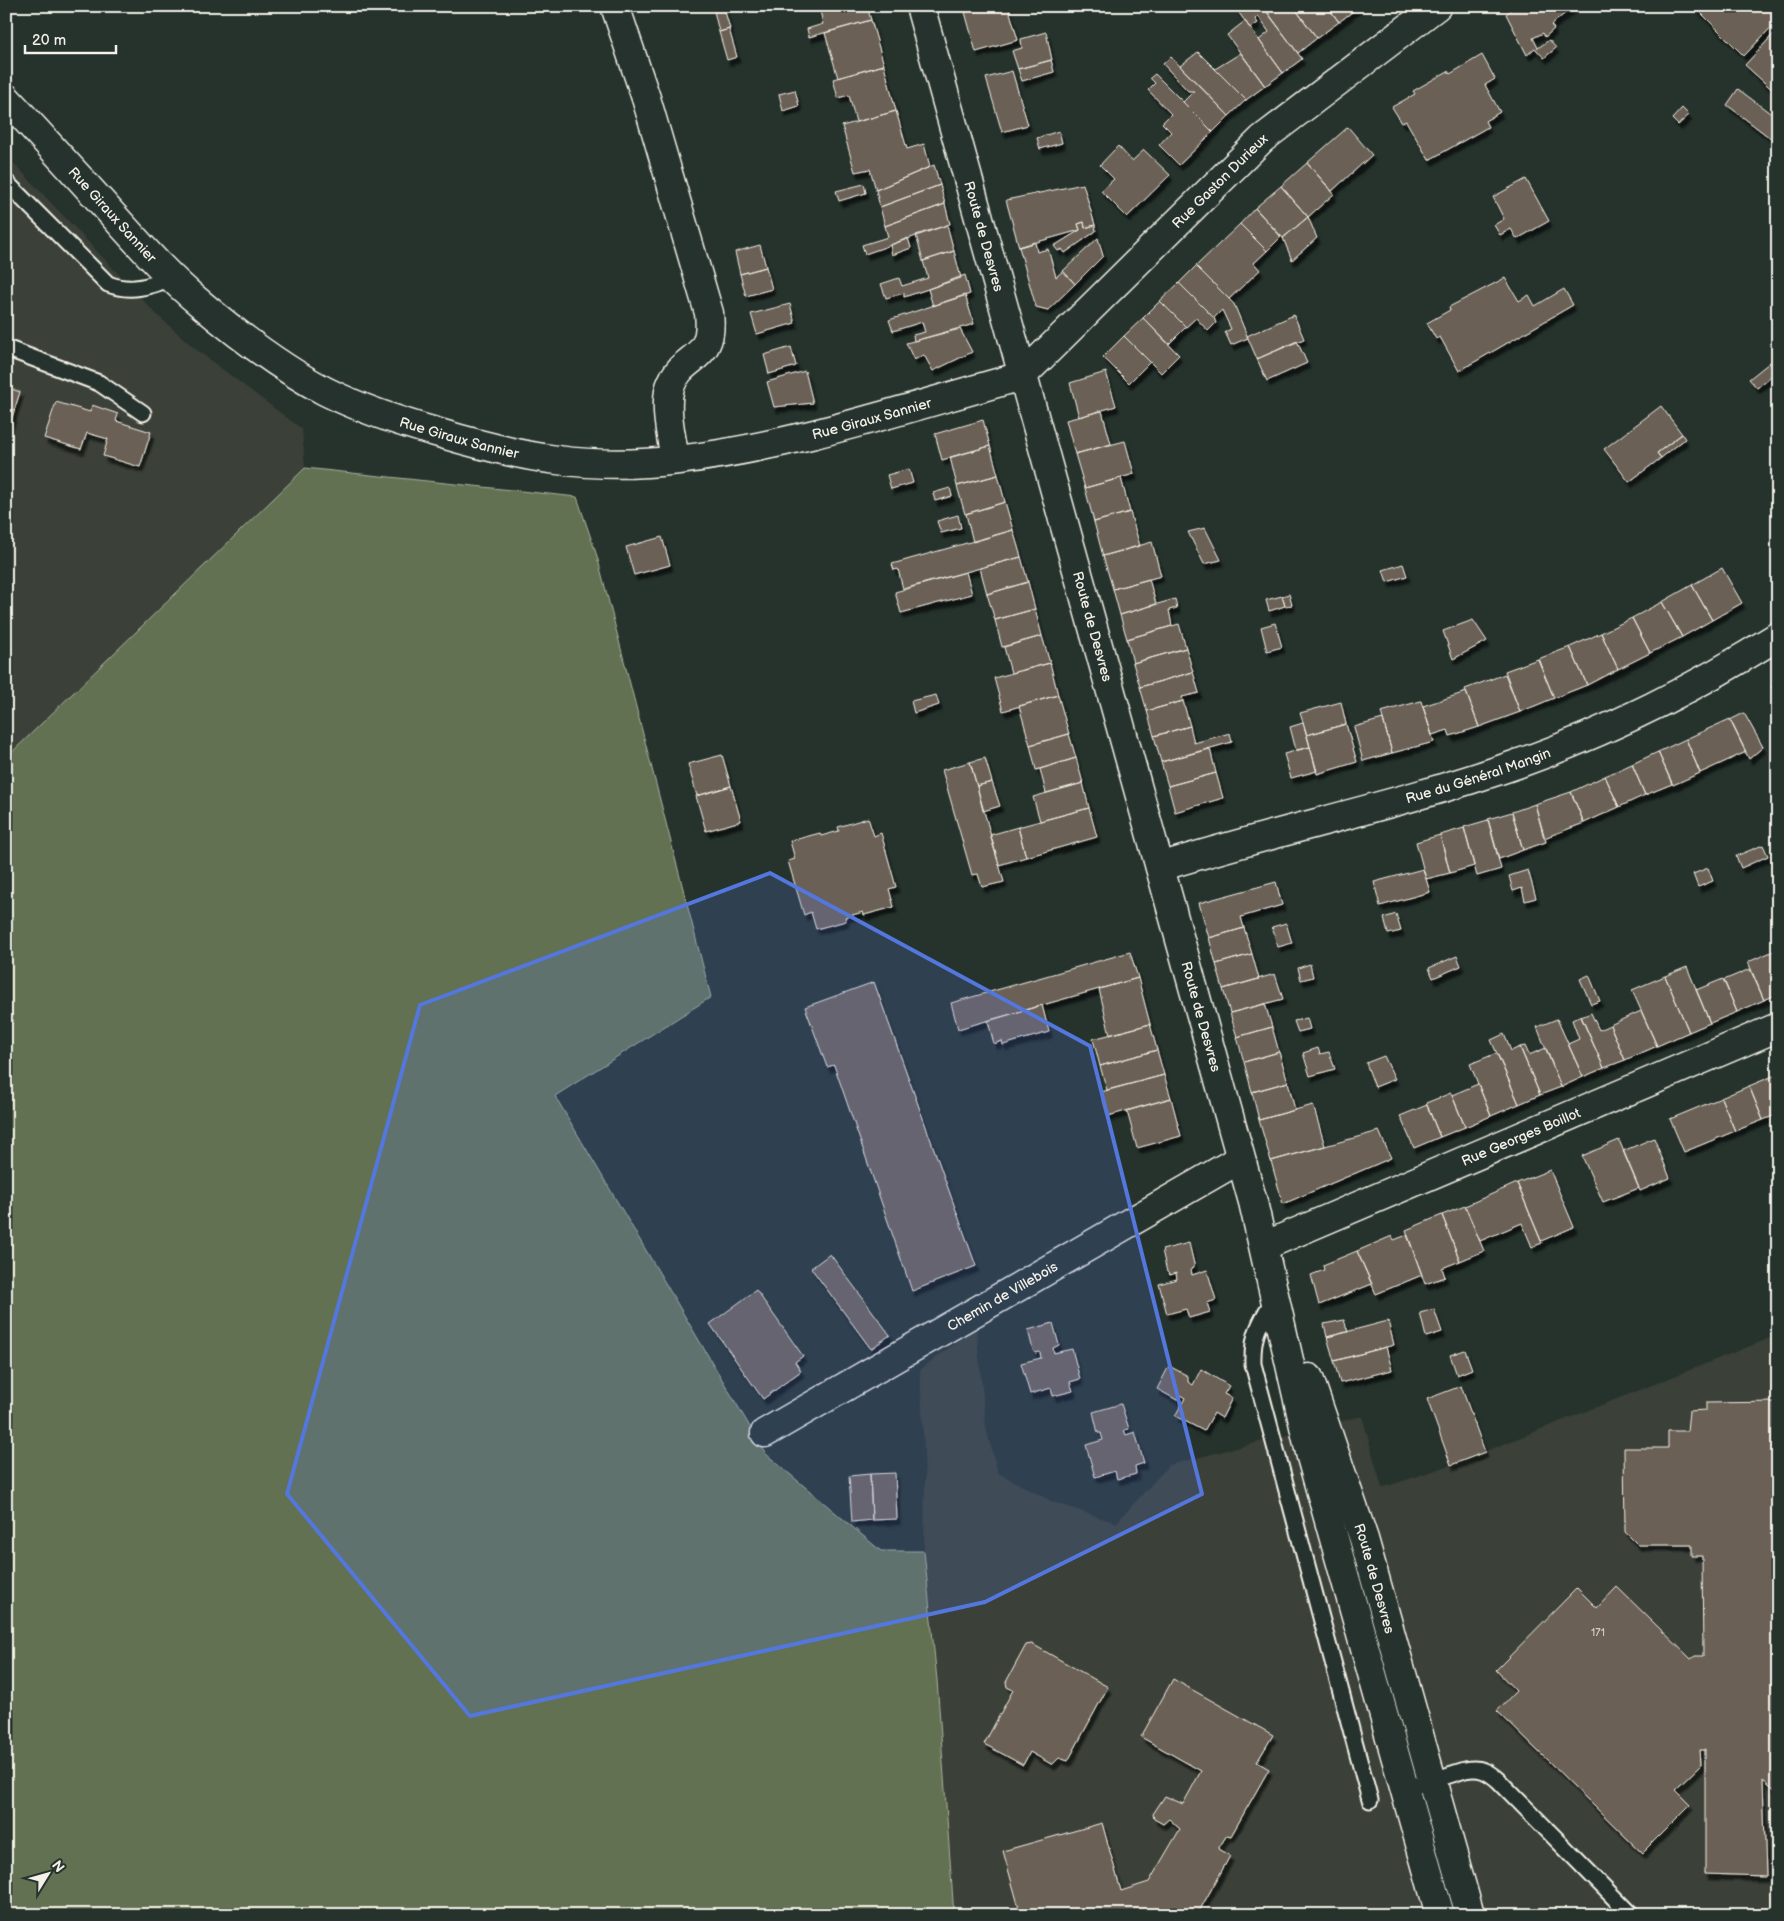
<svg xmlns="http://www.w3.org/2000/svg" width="1784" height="1921" viewBox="0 0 1784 1921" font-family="'Balsamiq Sans',sans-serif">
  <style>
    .built { fill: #3b4039 }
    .green { fill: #647153; stroke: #acb19e }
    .building { fill: #6b6055; stroke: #f4f1e8; filter: url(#shadow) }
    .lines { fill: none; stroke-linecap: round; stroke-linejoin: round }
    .lane-casing { stroke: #f4f1e8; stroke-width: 19 }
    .street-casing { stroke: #f4f1e8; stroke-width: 31 }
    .secondary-casing { stroke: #f4f1e8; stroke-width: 31 }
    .lane { stroke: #26332d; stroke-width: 15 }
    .street { stroke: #26332d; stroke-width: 28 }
    .secondary { stroke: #26332d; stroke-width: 28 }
    .marked { fill: #5377dc; fill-opacity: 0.2; stroke: #5377dc; stroke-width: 4; stroke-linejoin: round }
    .labels { text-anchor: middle; stroke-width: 4; stroke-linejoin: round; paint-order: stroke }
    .number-label { font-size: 11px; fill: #d2cdc3 }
    .street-label { font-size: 14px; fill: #f4f1e8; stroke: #26332d }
  </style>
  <defs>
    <filter id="shadow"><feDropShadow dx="3" dy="5.5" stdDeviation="1" flood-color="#0009"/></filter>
  </defs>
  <rect width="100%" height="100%" fill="#26332d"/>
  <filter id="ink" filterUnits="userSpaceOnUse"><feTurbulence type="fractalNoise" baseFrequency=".02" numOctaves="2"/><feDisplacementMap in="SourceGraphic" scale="10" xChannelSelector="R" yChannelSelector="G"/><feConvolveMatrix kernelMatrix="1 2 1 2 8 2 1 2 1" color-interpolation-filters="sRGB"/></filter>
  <g filter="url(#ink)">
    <path class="built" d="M6 155 157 315 198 351 302 429 305 468 6 758Z
      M976 1327 986 1428 998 1473 1053 1502 1116 1523 1169 1465 1362 1416 1382 1488 1451 1465 1778 1335V1915H954L937 1680 924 1551 925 1475 920 1370Z"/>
    <path class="green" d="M305 468 577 497 597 556 711 997 555 1096 766 1454 881 1551H924L937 1680 954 1915H6V758Z"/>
    <path class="building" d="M819 6H867L871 20 809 37 807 29 823 24Z
      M963 6H986L965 12Z
      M986 6H1008L1018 40 976 52 965 12Z
      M1234 6H1263L1302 59 1283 73 1259 40 1269 32 1258 16 1255 19 1258 23 1250 28Z
      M1265 6H1293L1317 38 1298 53 1263 7Z
      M1293 6H1327L1339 22 1317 38Z
      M1327 6H1360L1339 22Z
      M1515 6H1574L1551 25 1554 29 1545 37 1543 33 1533 38 1538 48 1549 40 1556 48 1544 58 1535 48 1527 55 1506 14Z
      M1694 6H1778V20L1744 56Z
      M724 8 730 29 719 32 714 11Z
      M871 20 884 65 838 78 825 33Z
      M1245 21 1283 73 1265 86 1227 35Z
      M729 29 737 57 727 60 719 32Z
      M1778 29V95L1745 65Z
      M1046 32 1052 60 1018 69 1012 51 1022 48 1021 39Z
      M1198 52 1246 100 1229 116 1180 66Z
      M1241 53 1265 86 1246 100 1215 69Z
      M1482 55 1495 79 1485 85 1500 112 1485 121 1488 127 1429 160 1406 121 1402 123 1392 107 1415 94 1413 91 1448 71 1450 74Z
      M1171 57 1229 116 1213 132 1183 102 1194 91H1188L1163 64Z
      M1051 60 1054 72 1022 81 1018 69Z
      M884 65 896 111 856 122 849 95 838 98 833 79Z
      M1012 71 1028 125 1002 132 986 78Z
      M1155 74 1213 132 1179 165 1159 145 1171 132 1162 123 1171 114 1148 90 1155 83 1150 78Z
      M1738 89 1778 119V144L1727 105Z
      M795 90 799 106 783 111 779 94Z
      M1682 108 1689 115 1678 125 1672 119Z
      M896 111 907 149 924 144 930 167 876 190 870 169 855 172 842 126Z
      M1348 127 1372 155 1332 191 1307 163Z
      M1059 131 1062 143 1040 149 1037 138Z
      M1118 146 1132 161 1144 150 1170 175 1127 217 1101 191 1114 179 1100 165Z
      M1307 163 1334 194 1308 217 1281 186Z
      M934 165 940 185 880 207 876 190Z
      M1526 179 1549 221 1517 239 1511 229 1500 235 1494 225 1504 219 1493 197Z
      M864 184 866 193 839 201 836 191Z
      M1083 184 1095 225 1085 228 1084 222 1078 224 1080 230 1019 247 1006 200Z
      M940 185 945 204 885 226 880 207Z
      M1281 186 1308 217 1283 238 1255 208Z
      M945 204 950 224 865 254 862 245 888 237 885 226Z
      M1255 208 1281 237 1267 251 1240 224Z
      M1308 217 1317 238 1292 260 1283 238Z
      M1084 222 1085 228 1095 225 1096 231 1065 253 1062 249 1058 251 1054 246 1080 230 1078 224Z
      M1240 224 1267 251 1254 263 1260 270 1229 299 1196 266Z
      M947 225 954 251 923 261 916 235Z
      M908 238 911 248 892 255 890 245Z
      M1098 238 1103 256 1075 284 1063 271Z
      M1035 242 1037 252 1048 249 1056 277 1063 271 1075 284 1048 310 1036 307 1019 247Z
      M760 245 766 267 740 274 735 252Z
      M954 251 961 278 904 297V293L886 298 881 284 899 278 902 286 928 278 923 261Z
      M1196 266 1234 304 1248 338 1231 345 1225 332 1231 329 1222 310 1214 318 1179 283Z
      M766 267 772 289 746 296 740 274Z
      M965 275 970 294 933 306 928 289Z
      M1505 278 1519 301 1529 295 1535 306 1564 289 1573 305 1459 371 1440 337 1436 339 1427 323 1450 310 1449 307Z
      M1179 283 1214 318 1216 323 1208 331 1196 318 1186 327 1160 301Z
      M965 295 974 324 914 341 913 335 925 332 922 322 893 331 889 320Z
      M1160 301 1186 327 1169 344 1143 318Z
      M790 304 795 323 757 334 751 314Z
      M1294 315 1304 339 1257 359 1247 336Z
      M1143 318 1179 355 1161 373 1124 336Z
      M960 329 972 352 933 371 924 355 914 360 906 343Z
      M1124 336 1150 362 1129 383 1103 357Z
      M1297 341 1307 363 1267 381 1257 359Z
      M791 347 796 366 769 374 764 355Z
      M1778 355V368L1776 370 1769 363Z
      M1769 363 1777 371 1757 388 1749 379Z
      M805 371 813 403 774 407 767 382Z
      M1106 372 1116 406 1079 417 1070 383Z
      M6 387 20 392 9 427 6 426Z
      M56 402 90 412 92 405 118 414 116 421 151 432 140 467 103 456 108 439 87 433 81 449 44 438Z
      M1661 406 1682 434 1657 453 1661 458 1629 482 1604 449Z
      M1102 411 1111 444 1075 454 1066 420Z
      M983 420 990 446 942 460 935 434Z
      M1682 434 1685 439 1661 458 1657 453Z
      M1125 441 1134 474 1085 488 1075 454Z
      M990 446 998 475 957 486 950 457Z
      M909 469 913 483 891 489 887 475Z
      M998 475 1005 502 965 514 957 486Z
      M1121 478 1130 512 1094 522 1085 488Z
      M950 488 952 496 935 501 933 493Z
      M1005 502 1013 530 973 542 966 514Z
      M1130 512 1140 546 1103 556 1094 522Z
      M958 515 961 528 941 533 937 521Z
      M1205 528 1221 560 1204 564 1188 532Z
      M1013 530 1021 557 903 589 898 569 894 570 892 564Z
      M662 537 670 565 634 575 626 547Z
      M1152 542 1161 576 1113 589 1103 556Z
      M1021 557 1028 582 987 594 980 568Z
      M1403 564 1407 576 1387 582 1383 570Z
      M1722 568 1742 603 1712 620 1692 585Z
      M966 572 972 594 901 613 895 592Z
      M1149 579 1156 604 1120 615 1113 589Z
      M1028 582 1035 609 995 620 987 594Z
      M1692 585 1712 620 1682 637 1662 602Z
      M1289 594 1292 605 1285 606 1282 596Z
      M1282 596 1285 606 1269 611 1266 600Z
      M1175 599 1177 608 1169 610 1172 626 1127 639 1120 615Z
      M1662 602 1682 637 1650 653 1632 618Z
      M1035 609 1042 636 1002 647 995 620Z
      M1632 618 1650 653 1618 669 1601 633Z
      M1473 620 1487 641 1453 659 1443 631Z
      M1275 623 1282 647 1267 651 1261 627Z
      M1179 624 1186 648 1133 663 1127 639Z
      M1601 633 1618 669 1587 685 1570 647Z
      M1042 636 1050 663 1011 673 1004 647Z
      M1570 647 1587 685 1554 698 1538 659Z
      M1186 648 1193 672 1140 687 1133 663Z
      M1538 659 1554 698 1520 712 1505 671Z
      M1050 663 1058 695 1003 711 994 678Z
      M1193 672 1199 693 1182 697 1183 701 1147 711 1140 687Z
      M1505 674 1520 712 1479 727 1465 689Z
      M1778 682V695L1771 687Z
      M1466 692 1479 727 1450 736 1448 730 1432 735 1423 706Z
      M936 695 939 705 914 713 911 701Z
      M1058 695 1069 734 1030 745 1019 706Z
      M1183 701 1190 726 1154 736 1147 711Z
      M1421 701 1434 742 1392 753 1381 712Z
      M1341 702 1346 724 1307 735 1300 713Z
      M1744 713 1763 747 1749 759 1730 720Z
      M1383 719 1392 753 1363 761 1354 727Z
      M1730 719 1746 752 1700 773 1686 739Z
      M1303 723 1310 747 1296 750 1290 727Z
      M1346 724 1357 762 1317 774 1307 735Z
      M1190 726 1194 743 1230 733 1232 742 1161 762 1154 736Z
      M1069 734 1076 758 1036 770 1030 745Z
      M1686 739 1700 773 1673 785 1658 752Z
      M1310 747 1317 771 1291 778 1284 754Z
      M1210 749 1216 773 1168 786 1161 762Z
      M1658 752 1672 784 1645 795 1632 764Z
      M722 755 731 786 697 796 688 764Z
      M985 758 992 782 977 786 970 762Z
      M1076 758 1083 783 1046 793 1040 769Z
      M970 762 1004 882 982 887 978 874 972 875 942 770Z
      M1632 764 1645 795 1619 807 1605 776Z
      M1216 773 1223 798 1175 812 1168 786Z
      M1605 776 1619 807 1584 823 1571 792Z
      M992 782 1000 806 983 811 977 786Z
      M1083 783 1089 808 1040 821 1033 797Z
      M731 786 741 821 706 831 696 796Z
      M1571 792 1584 823 1544 838 1535 804Z
      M1535 804 1546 842 1523 850 1512 812Z
      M1089 808 1097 837 1026 857 1018 827Z
      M1512 812 1523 850 1499 859 1488 819Z
      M868 818 874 836 881 833 896 887 889 889 894 907 864 915 863 912 845 917 846 921 816 929 811 912 804 915 788 861 795 859 790 841 820 833 821 836 839 831 838 827Z
      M1488 820 1501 869 1477 876 1464 827Z
      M1018 827 1026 857 999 865 990 835Z
      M1464 828 1474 866 1450 873 1440 835Z
      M1440 835 1450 873 1426 879 1416 842Z
      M1763 845 1768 856 1741 868 1736 856Z
      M1708 868 1713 881 1698 887 1693 874Z
      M1423 869 1430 892 1380 906 1374 882Z
      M1528 870 1536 898 1525 901 1522 888 1513 891 1509 876Z
      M1276 882 1282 905 1241 917 1244 928 1209 938 1199 903Z
      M1396 914 1401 931 1388 934 1384 918Z
      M1286 923 1292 943 1278 947 1272 927Z
      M1244 928 1252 954 1216 964 1209 938Z
      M1776 950 1778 994 1764 1000 1748 962Z
      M1130 952 1138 978 958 1029 951 1003Z
      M1252 954 1259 979 1223 989 1216 964Z
      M1457 956 1461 966 1433 978 1429 968Z
      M1310 964 1313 977 1301 980 1298 968Z
      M1687 967 1710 1023 1689 1032 1665 976Z
      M1750 969 1764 1000 1737 1012 1724 980Z
      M1275 974 1283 999 1230 1013 1223 989Z
      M1589 975 1600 1001 1591 1004 1580 979Z
      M1665 976 1689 1032 1657 1046 1632 990Z
      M1138 978 1150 1024 1110 1035 1099 989Z
      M1723 979 1737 1012 1710 1023 1696 990Z
      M874 982 976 1266 912 1291 834 1065 827 1067 805 1007Z
      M1265 1004 1272 1027 1237 1037 1230 1013Z
      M1042 1005 1049 1032 1003 1045 1002 1041 994 1044 988 1021Z
      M1641 1011 1657 1046 1625 1060 1610 1025Z
      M1591 1013 1599 1030 1610 1025 1625 1060 1604 1068 1581 1017Z
      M1581 1016 1604 1068 1583 1077 1568 1044 1579 1039 1572 1020Z
      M1307 1018 1310 1029 1298 1032 1294 1021Z
      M1557 1019 1583 1077 1561 1087 1537 1027Z
      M1150 1024 1157 1050 1100 1066 1093 1039Z
      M1272 1027 1279 1052 1244 1062 1237 1037Z
      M1504 1034 1511 1051 1520 1047 1540 1095 1519 1104 1491 1040Z
      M1525 1046 1529 1055 1546 1048 1561 1087 1540 1095 1520 1047Z
      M1318 1048 1320 1054 1329 1052 1335 1069 1310 1076 1303 1053Z
      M1157 1050 1164 1075 1107 1090 1100 1066Z
      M1279 1052 1288 1082 1252 1092 1244 1062Z
      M1497 1053 1519 1104 1491 1116 1470 1064Z
      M1384 1056 1395 1079 1375 1087 1366 1063Z
      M1778 1074V1114L1763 1120 1749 1086Z
      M1164 1075 1171 1098 1108 1116 1101 1092Z
      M1288 1082 1295 1110 1259 1120 1252 1092Z
      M1478 1084 1491 1116 1465 1127 1452 1095Z
      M1749 1086 1763 1120 1735 1131 1721 1098Z
      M1451 1093 1465 1127 1440 1137 1426 1103Z
      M1171 1098 1181 1136 1137 1148 1127 1111Z
      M1721 1098 1735 1131 1684 1152 1670 1119Z
      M1313 1105 1325 1146 1271 1161 1259 1120Z
      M1427 1105 1440 1137 1414 1148 1400 1116Z
      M1379 1131 1391 1158 1283 1204 1271 1161Z
      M1654 1138 1670 1178 1640 1191 1623 1151Z
      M1619 1140 1639 1188 1603 1202 1582 1156Z
      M1550 1170 1574 1227 1541 1241 1517 1183Z
      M1517 1183 1542 1243 1532 1247 1522 1223 1480 1241 1465 1206Z
      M1465 1206 1484 1251 1460 1261 1442 1215Z
      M1442 1215 1460 1261 1442 1268 1445 1277 1425 1284 1406 1230Z
      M1407 1235 1422 1275 1376 1294 1357 1251 1392 1236 1394 1240Z
      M1189 1243 1194 1264V1267L1191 1269 1192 1275 1207 1270 1216 1300 1207 1303 1210 1312 1189 1318 1186 1309 1167 1314 1159 1284 1177 1279 1176 1273 1170 1275 1167 1272 1162 1250Z
      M1357 1251 1372 1284 1319 1305 1311 1275 1324 1270 1323 1265Z
      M830 1254 890 1335 871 1349 811 1268Z
      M756 1290 803 1356 795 1362 801 1371 763 1399 710 1324Z
      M1434 1309 1442 1332 1426 1337 1420 1313Z
      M1344 1320 1348 1332 1327 1337 1324 1324Z
      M1388 1321 1394 1345 1334 1361 1327 1337Z
      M1053 1323 1059 1345 1053 1348 1054 1353 1072 1349 1080 1379 1070 1382 1073 1391 1053 1396 1051 1388 1030 1394 1021 1363 1041 1358 1040 1352 1035 1353 1033 1350 1028 1330Z
      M1386 1347 1392 1370 1340 1383 1334 1361Z
      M1465 1350 1472 1369 1457 1375 1450 1355Z
      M1169 1366 1188 1376V1382L1193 1385 1201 1369 1229 1386 1224 1394 1232 1398 1222 1418 1214 1413 1204 1431 1175 1416 1185 1398 1180 1395 1177 1400 1157 1389Z
      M1461 1386 1485 1452 1451 1465 1427 1399Z
      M1778 1402V1793L1763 1780 1766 1876 1705 1874V1750H1700L1701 1765 1675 1790 1690 1805 1642 1853 1497 1711 1516 1691 1496 1670 1577 1588 1597 1608 1617 1587 1691 1659 1695 1656H1703L1702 1556H1692V1545H1638L1625 1532 1624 1448H1668V1431H1687L1689 1411 1706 1410V1403Z
      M1121 1404 1129 1429 1124 1430 1126 1435 1135 1432 1144 1463 1135 1466 1136 1474 1117 1479 1115 1471 1095 1477 1086 1445 1103 1440 1101 1433H1098L1093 1412Z
      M895 1473 897 1519 872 1520 870 1474Z
      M870 1474 872 1520 852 1522 849 1476Z
      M1032 1644 1108 1687 1068 1761 1059 1758 1053 1764H1051L1030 1752 1023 1765 984 1744 1013 1690 1007 1687 1006 1682 1026 1645Z
      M1173 1679 1273 1735 1257 1762 1269 1769 1231 1836 1227 1835 1218 1849 1230 1856 1197 1915H1021L1003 1851 1102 1823 1121 1891 1149 1882 1180 1829 1169 1819 1163 1824 1154 1819 1153 1814 1165 1796 1183 1804 1201 1771 1141 1737Z"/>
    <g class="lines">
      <defs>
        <path id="lane" d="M6 182 108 284C131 293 150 286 172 278
          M6 348 99 383 143 413
          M1274 1298C1260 1324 1252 1333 1253 1364L1370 1800
          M1405 1789 1465 1770C1480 1767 1488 1771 1499 1781L1631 1915"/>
        <g id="street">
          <path d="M615 6 646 98 709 313C715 364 682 352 670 387 664 409 672 439 675 460"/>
          <path id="s1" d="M1160 867C1278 830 1400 805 1517 764 1607 732 1697 687 1778 636"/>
          <path id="s2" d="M1264 1246 1778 1027"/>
          <path id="s3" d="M765 1433 1240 1159"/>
        </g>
        <g id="secondary">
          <path id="s4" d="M920 6 1253 1202 1311 1457 1440 1915"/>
          <path id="s5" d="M6 98C41 136 77 175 112 214 140 245 168 277 201 304 239 336 281 368 325 391 361 409 400 422 439 433 523 458 590 471 678 460 795 446 909 407 1022 376"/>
          <path id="s6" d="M1022 376 1262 139 1437 6"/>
          <path id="s7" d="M1309 1378 1364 1539 1470 1915"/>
        </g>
      </defs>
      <use href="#lane" class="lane-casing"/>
      <use href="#street" class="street-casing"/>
      <use href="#secondary" class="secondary-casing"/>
      <use href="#lane" class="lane"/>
      <use href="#street" class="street"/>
      <use href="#secondary" class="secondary"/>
    </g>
  </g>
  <path class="marked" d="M770 873 1090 1046 1202 1494 985 1602 470 1716 287 1494 420 1005Z"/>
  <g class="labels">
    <g class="number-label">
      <text x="1598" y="1636">171</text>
    </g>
    <g class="street-label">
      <text dy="5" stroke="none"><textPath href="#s6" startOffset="278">Rue Gaston Durieux</textPath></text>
      <text dy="5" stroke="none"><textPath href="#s5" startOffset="158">Rue Giraux Sannier</textPath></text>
      <text dy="5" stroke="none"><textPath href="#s4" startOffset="239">Route de Desvres</textPath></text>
      <text dy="5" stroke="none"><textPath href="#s5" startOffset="998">Rue Giraux Sannier</textPath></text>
      <text dy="5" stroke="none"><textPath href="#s5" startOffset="578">Rue Giraux Sannier</textPath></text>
      <text dy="5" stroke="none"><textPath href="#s4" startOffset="644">Route de Desvres</textPath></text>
      <text dy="5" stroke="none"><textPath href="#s1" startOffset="331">Rue du Général Mangin</textPath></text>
      <text dy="5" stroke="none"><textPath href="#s4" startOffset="1049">Route de Desvres</textPath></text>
      <text dy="5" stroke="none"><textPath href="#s2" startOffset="279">Rue Georges Boillot</textPath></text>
      <text dy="5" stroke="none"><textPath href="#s3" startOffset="274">Chemin de Villebois</textPath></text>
      <text dy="5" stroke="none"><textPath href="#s7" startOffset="211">Route de Desvres</textPath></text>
    </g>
  </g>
  <rect width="1784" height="1921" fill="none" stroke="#26332d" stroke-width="25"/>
  <rect x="12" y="12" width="1759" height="1896" fill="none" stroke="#f4f1e8" stroke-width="2" filter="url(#ink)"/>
  <g transform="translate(48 1874) rotate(53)" stroke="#26332d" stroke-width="4" paint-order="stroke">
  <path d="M0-4L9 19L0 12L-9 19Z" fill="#f4f1e8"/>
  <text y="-8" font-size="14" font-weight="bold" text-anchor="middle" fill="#f4f1e8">N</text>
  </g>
  <path d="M25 45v8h91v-8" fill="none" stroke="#f4f1e8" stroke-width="2.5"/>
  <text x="32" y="45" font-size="15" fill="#f4f1e8" stroke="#26332d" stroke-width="4" paint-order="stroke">20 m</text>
</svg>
